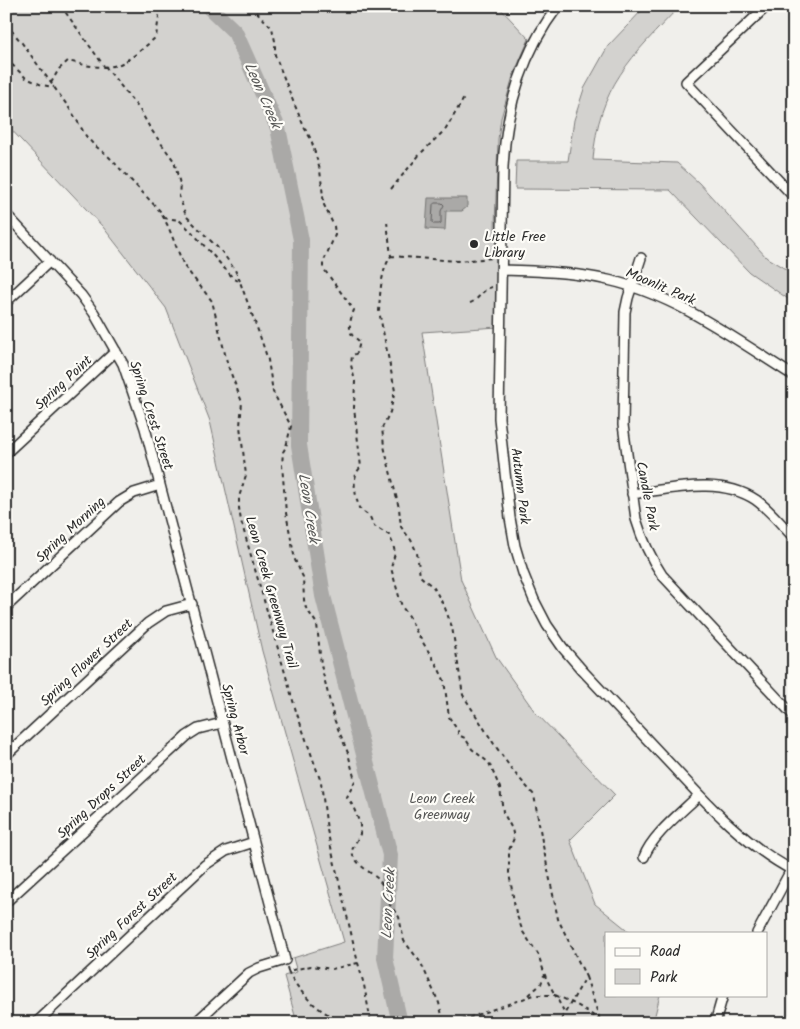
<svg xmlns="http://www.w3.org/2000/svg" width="800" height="1029" viewBox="0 0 800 1029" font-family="Kalam,sans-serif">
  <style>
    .green { fill: #d3d2cf; stroke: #7f7e7d }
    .water { fill: #aaa9a7; stroke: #777775 }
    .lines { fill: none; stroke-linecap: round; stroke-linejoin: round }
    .shore { stroke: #5e5d5d; stroke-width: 1 }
    .river { stroke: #aaa9a7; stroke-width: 16 }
    .minor-casing { stroke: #2b2b2b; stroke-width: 12 }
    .path { stroke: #2b2b2b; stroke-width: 2; stroke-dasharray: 4 4; stroke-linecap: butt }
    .minor { stroke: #fdfcf7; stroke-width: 9 }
    .poi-dot { fill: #2b2b2b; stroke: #fdfcf7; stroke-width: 2 }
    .labels { text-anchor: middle; stroke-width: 4.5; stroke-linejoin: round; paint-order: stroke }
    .poi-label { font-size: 14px; fill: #2b2b2b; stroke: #fdfcf7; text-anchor: start }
    .street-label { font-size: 14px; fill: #2b2b2b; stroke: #fdfcf7 }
    .park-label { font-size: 14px; fill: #555554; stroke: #fdfcf7 }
    .water-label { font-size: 15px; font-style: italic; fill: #575756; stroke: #fdfcf7 }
  </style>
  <rect width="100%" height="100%" fill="#f0efeb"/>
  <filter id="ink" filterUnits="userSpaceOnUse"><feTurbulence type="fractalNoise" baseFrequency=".02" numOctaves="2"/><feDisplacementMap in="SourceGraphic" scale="10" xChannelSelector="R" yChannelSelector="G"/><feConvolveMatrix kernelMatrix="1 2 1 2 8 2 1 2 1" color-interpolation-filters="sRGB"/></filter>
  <g filter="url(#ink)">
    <path class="green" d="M6 6H498L529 39 513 76 501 118 498 139 495 226 498 327 422 332 461 580 496 657 535 712 615 795 570 840 595 904 631 933H606V995H660L653 1023H297L284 976 297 972 293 958 344 942 262 651 210 421 166 308 103 227 6 124Z
      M646 6H680C632 56 598 87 593 160L677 163 699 183 767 258 794 274V303L749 272 670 190 515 189 516 161H568L574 120 584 89 608 46Z"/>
    <path class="water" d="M428 198H467V207L462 211H446L445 230 426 229Z"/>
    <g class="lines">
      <path class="shore" d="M435 203H442L444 205 441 211V223L439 224H433L432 222 433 205Z"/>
      <path class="river" d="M208 6 235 32 278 128 301 240 299 445 323 596 390 855 385 958 400 1023"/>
      <defs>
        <path id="minor" d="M558 6C522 53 506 109 503 167L499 418 510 518 515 546 523 573 534 600 547 625 563 648 582 670C612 702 643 735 673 767 709 806 746 846 794 871
          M767 6 686 82 794 197
          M6 214 81 295 94 313 123 364 145 428 285 960 259 968 249 973 195 1023
          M641 258 628 298 625 312 623 425 636 519C642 539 650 557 662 575L794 716
          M501 270C537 271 572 272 608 280 676 295 735 339 794 376
          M6 302 50 261
          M6 453 116 351
          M632 494C672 489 720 476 756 500 770 510 782 525 794 538
          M6 607 119 502 134 493 160 485
          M6 755 148 623 166 611 192 604
          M644 857C652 835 682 812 699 795
          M6 902 187 736 198 729 222 723
          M757 933 791 870
          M36 1023 205 865 226 851 254 842
          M715 1023 723 995"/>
      </defs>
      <use href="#minor" class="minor-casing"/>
      <path class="path" d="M61 6 104 66
        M251 6 272 28 275 41V55L293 101 305 129 311 139 320 170 324 205 334 226 335 235 323 263V268L354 310C351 317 347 330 353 336 355 338 357 339 360 342L357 353 352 356 351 365 355 381 354 408 361 467C350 477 356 496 359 508L370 517 374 526 389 535 393 544 395 553 391 568 402 607 409 616 417 633 437 665 444 680 449 717 458 731V735L465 738 472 749 489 763 500 788 503 812 512 829 514 838 509 850V873L516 913 523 932 538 954 546 978 555 995C571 1002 588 1009 601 1023
        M6 24 22 43 72 112 86 136 93 144 109 157 160 211 168 226 184 266 212 301 228 366 242 402 240 426 246 475 239 497V508L241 521 296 711 321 782 327 830 358 963 364 985 371 1023
        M6 59 26 78 42 85 54 87
        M105 66 140 110 150 128 174 161 180 184 179 196 186 216 222 252 235 270 240 281
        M51 83 59 69 68 61C84 65 106 71 122 63 134 57 146 46 156 37L159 16 155 6
        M391 189 421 153 446 129 464 98
        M164 218 179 220 192 232 233 278 240 282 260 336 268 360 273 392 291 426 286 447 283 452 282 465 286 513 295 560 303 577 304 600 306 608 317 624 321 665 334 719 348 753 355 781 347 797 353 806 360 824V834L352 850 353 856 360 865 377 878 389 893 390 905 399 917 404 941 421 963 439 1003 444 1023
        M387 222 391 256C381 270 380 293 379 311L395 391 390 412 382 428 384 446 399 508 401 527 411 540 417 553 420 576 434 588 445 608 452 627 463 695 494 744 513 771 534 795 542 841 558 919 586 977 559 1023
        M391 256 457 261 494 258
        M470 303C479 300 482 289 492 287
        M287 967 288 971 311 966 332 969 358 963
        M288 971C301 996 319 1012 345 1023
        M586 977 600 1020
        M529 995 541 984 544 975
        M454 1023 534 995H555L565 1013"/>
      <use href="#minor" class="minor"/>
    </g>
  </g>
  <circle class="poi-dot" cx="474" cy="244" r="5"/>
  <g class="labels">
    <g class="poi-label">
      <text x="484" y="241">Little Free<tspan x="484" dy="16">Library</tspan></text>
    </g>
    <g class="street-label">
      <text transform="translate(661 286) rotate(23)" y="5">Moonlit Park</text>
      <text transform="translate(63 382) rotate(-43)" y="5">Spring Point</text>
      <text transform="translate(152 415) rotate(72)" y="5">Spring Crest Street</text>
      <text transform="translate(521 486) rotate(83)" y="5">Autumn Park</text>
      <text transform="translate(648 496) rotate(79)" y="5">Candle Park</text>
      <text transform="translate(70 529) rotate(-43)" y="5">Spring Morning</text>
      <text transform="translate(272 592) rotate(74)" y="5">Leon Creek Greenway Trail</text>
      <text transform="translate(86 662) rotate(-43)" y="5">Spring Flower Street</text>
      <text transform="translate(236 719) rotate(75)" y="5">Spring Arbor</text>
      <text transform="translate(101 796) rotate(-43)" y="5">Spring Drops Street</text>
      <text transform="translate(131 915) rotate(-43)" y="5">Spring Forest Street</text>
    </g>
    <g class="park-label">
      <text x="442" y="803">Leon Creek<tspan x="442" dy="16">Greenway</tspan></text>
    </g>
    <g class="water-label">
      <text transform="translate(263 95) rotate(66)" y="5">Leon Creek</text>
      <text transform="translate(309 508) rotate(81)" y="5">Leon Creek</text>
      <text transform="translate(388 904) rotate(-87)" y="5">Leon Creek</text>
    </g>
  </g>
  <rect width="800" height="1029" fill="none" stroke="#fdfcf7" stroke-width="25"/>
  <rect x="12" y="12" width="775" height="1004" fill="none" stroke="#2b2b2b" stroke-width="2" filter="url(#ink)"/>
  <rect x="605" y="932" width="162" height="65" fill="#fdfcf7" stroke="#a9a8a5"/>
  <rect x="615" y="948" width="25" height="8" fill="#fdfcf7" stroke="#a9a8a5"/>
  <text x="650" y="956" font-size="15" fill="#2b2b2b">Road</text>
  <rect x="615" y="969" width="25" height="15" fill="#d3d2cf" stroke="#a9a8a5"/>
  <text x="650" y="982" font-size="15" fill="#2b2b2b">Park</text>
</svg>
